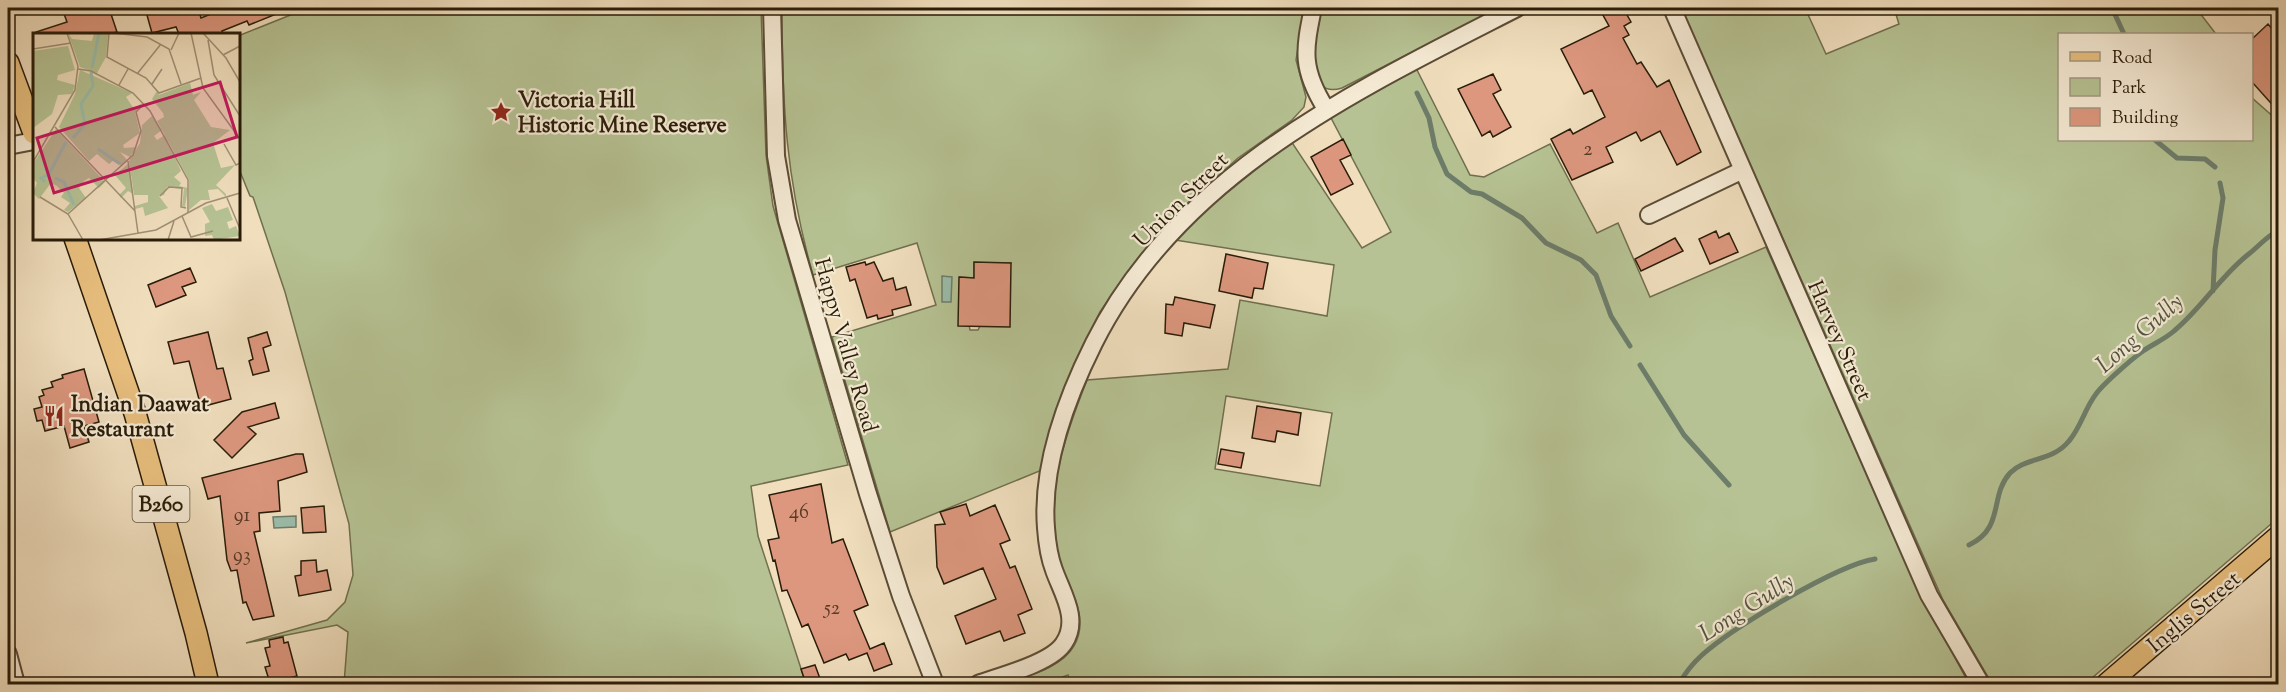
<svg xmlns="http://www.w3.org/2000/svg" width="2286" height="692" viewBox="0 0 2286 692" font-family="'Sorts Mill Goudy',serif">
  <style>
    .green { fill: #b6c293; stroke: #706f4e; stroke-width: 1.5; fill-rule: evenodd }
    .water { fill: #9bbdaa; stroke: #6d7d6a; stroke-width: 1.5 }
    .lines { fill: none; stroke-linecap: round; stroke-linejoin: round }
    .stream { stroke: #6d7d6a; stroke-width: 5 }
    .building { fill: #dc977e; stroke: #291c09; stroke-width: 1.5 }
    .minor-casing { stroke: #5b4c36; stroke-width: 20 }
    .major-casing { stroke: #291c09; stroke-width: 24 }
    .minor { stroke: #f5ead4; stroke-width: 16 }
    .major { stroke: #e8bf7e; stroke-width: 21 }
    .labels { text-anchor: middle; stroke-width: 4.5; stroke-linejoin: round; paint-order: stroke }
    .number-label { font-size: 20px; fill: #563b26 }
    .shield { fill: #f5ead4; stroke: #665a46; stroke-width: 1.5 }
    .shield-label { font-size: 21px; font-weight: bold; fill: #291c09 }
    .poi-label { font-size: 22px; font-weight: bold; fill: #291c09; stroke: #f5ead4; text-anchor: start }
    .street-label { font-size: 22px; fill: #291c09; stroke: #f5ead4 }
    .water-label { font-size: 24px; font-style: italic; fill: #515441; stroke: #f5ead4 }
    .inset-river { fill: none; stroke: #9bbdaa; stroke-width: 3 }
    .inset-road { fill: none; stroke: #a09075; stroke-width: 1.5 }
    .view { fill: #c2185b; fill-opacity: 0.15; stroke: #c2185b; stroke-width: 3 }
    .inset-edge { fill: none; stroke: #291c09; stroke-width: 3 }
  </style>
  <rect width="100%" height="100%" fill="#f0debd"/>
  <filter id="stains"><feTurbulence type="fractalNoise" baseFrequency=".00333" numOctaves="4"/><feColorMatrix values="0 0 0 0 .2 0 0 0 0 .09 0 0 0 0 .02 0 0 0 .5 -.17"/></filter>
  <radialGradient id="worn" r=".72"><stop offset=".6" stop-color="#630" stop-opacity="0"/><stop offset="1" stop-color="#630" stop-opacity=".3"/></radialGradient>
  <path class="green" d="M291 8H761L766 155 773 206 848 465 751 486 758 536 806 684H344L348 632 337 625 246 643 327 620 345 602 353 575 349 524 285 292 253 197 250 196 239 169 238 36 293 14Z
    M782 8H1305L1296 60 1306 97 1304 107 1292 120 1238 158 1179 211 1128 271 1100 312 1086 341 1042 470 890 532 832 337 936 305 917 243 813 275C786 180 782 105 782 8ZM974 263H1011L978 330H970L960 277 974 278Z
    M1322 8H1498L1342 88C1299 101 1318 28 1322 8Z
    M1681 8H1805L1826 54 1899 24 1894 8H2196L2216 34H2060V140H2252V98L2276 119 2278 117V518L2085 684H1992L1943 600 1930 571Z
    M1416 68 1470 175 1484 177 1550 144 1597 233 1618 223 1650 297 1766 247 1914 581 1969 684H1072L1068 675 1044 684H1003C1026 676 1061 669 1074 646 1092 615 1065 584 1058 554 1043 497 1066 433 1087 380L1228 369 1240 300 1327 316 1334 265 1175 240 1203 212 1291 141 1362 248 1391 232 1330 116ZM1226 396 1332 413 1320 486 1215 469Z"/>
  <path class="water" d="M942 276 952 277 951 302H942Z
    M296 516V527L274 528 273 517Z"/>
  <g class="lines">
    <path class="stream" d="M2112 8 2124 34
      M1417 93 1429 118 1435 147 1447 174 1471 192 1482 194 1522 218 1546 243 1581 260 1596 275 1611 316 1630 346
      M2155 140 2177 158 2205 159 2215 167
      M2213 291 2215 250 2223 198 2220 183
      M1640 365 1684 435 1729 485
      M1969 545C2005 528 1989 496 2010 473 2025 457 2052 462 2069 441 2081 427 2085 408 2096 394 2103 384 2133 358 2143 351 2153 344 2165 339 2174 331 2202 308 2221 275 2250 253 2259 246 2268 235 2278 231
      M1679 684C1685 673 1692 664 1702 655 1732 628 1837 565 1875 559"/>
  </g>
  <path class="building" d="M74 8H109L117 32 108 34H36V32L67 22 63 11Z
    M145 8H198L201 18 226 8H291L249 25 247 21 222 31 223 34H179L176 27 152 33Z
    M1599 8H1623L1631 22 1624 26 1629 35 1623 38 1637 64 1641 62 1657 87 1669 80 1701 152 1677 165 1660 131 1641 141 1636 132 1606 147 1613 162 1572 180 1551 139 1570 129 1573 134 1605 117 1592 90 1584 94 1561 49 1609 26Z
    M2268 24 2278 36V111L2252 82V39Z
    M1493 74 1501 90 1493 94 1511 127 1493 137 1490 131 1482 136 1458 89Z
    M1343 139 1351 155 1340 160 1353 184 1331 195 1311 157Z
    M1716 231 1719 238 1729 233 1738 252 1710 264 1699 239Z
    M1675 238 1683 251 1641 271 1635 259Z
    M1226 254 1268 263 1263 289 1254 288 1252 298 1219 291Z
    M865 262 866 265 874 262 883 281 893 278 896 290 906 287 911 305 892 310 893 315 878 319 877 315 867 318 855 279 850 281 846 267Z
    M974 262 1011 263 1010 327 958 326 959 277 974 278Z
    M190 268 196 282 182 287 186 295 156 307 148 285Z
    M1175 297 1215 305 1210 328 1184 323 1182 336 1165 333 1166 304 1173 305Z
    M208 332 217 369 223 368 231 399 201 407 189 361 174 364 168 342Z
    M267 332 271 345 263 348 269 371 253 375 249 361 253 359 248 338Z
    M84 369 99 422 84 426 89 442 70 448 64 426 45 431 42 420 37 421 34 409 42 407 39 397 44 395 42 390 53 387 51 382 63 378 62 375Z
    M275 403 279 418 248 427 256 434 232 458 214 440 242 412Z
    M1257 406 1301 413 1298 435 1277 431 1275 442 1252 438Z
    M1221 449 1244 453 1241 468 1218 464Z
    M296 454H303L307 472 278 481 280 511 259 513 260 531 254 532 274 616 253 620 246 602 243 603 237 570 231 571 227 560 220 496 208 499 202 478Z
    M821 484 832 543 843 539 868 605 854 611 870 649 884 643 892 664 874 671 867 653 849 660 846 654 824 663 808 624 802 627 787 590 782 591 775 560 773 561 768 540 779 538 769 495Z
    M966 504 970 516 995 505 1010 540 1000 544 1010 568 1015 566 1032 609 1018 615 1025 633 1004 641 1000 631 966 644 955 616 996 599 983 568 944 584 937 567 935 525 945 524 940 512Z
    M324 506 326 532 303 533 301 508Z
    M316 560 317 572 327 570 331 590 299 596 295 576 301 575V561Z
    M283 637 284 643 288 642 297 676 270 683 265 667 270 666 265 648 270 647 269 640Z
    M815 665 822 684H806L801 669Z"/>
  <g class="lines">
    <defs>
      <path id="minor" d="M772 8 776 156 787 220 868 494 901 596 935 684
        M1313 8C1304 51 1301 69 1326 109
        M1672 8 1929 595 1981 684
        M8 146 34 141
        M1649 215 1743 170
        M8 654 16 684
        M978 684C1000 676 1052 663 1064 643 1080 619 1062 593 1054 570 1049 557 1047 542 1046 528 1041 466 1067 397 1094 343 1179 173 1357 90 1517 8"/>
      <path id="major" d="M8 63 34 133
        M75 238 135 413 196 633 208 684
        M2107 684 2278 537"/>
    </defs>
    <use href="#minor" class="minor-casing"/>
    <use href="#major" class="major-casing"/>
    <use href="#minor" class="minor"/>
    <use href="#major" class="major"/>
  </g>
  <defs>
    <symbol id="sight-bare" viewBox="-9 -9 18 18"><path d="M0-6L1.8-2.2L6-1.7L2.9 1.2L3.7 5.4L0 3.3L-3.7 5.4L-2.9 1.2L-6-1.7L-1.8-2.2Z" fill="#8f2418" stroke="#f5ead4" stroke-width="2.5" paint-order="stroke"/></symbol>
    <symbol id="restaurant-bare" viewBox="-9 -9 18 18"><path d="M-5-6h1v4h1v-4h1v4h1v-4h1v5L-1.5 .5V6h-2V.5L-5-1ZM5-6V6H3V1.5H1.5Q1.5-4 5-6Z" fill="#8f2418" stroke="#f5ead4" stroke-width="2.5" paint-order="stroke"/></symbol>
  </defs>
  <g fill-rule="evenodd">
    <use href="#sight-bare" x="486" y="97" width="30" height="30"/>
    <use href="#restaurant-bare" x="39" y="401" width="30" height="30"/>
  </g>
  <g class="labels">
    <g class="number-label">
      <text x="1588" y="155">2</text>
      <text x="799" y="518">46</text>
      <text x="242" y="521">91</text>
      <text x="242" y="561">93</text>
      <text x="832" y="614">52</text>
    </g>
    <rect class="shield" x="132.5" y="486" width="57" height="36" rx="4.5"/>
    <g class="shield-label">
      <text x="161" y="511">B260</text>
    </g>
    <g class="poi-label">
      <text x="518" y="107">Victoria Hill<tspan x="518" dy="25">Historic Mine Reserve</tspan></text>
      <text x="71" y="411">Indian Daawat<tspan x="71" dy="25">Restaurant</tspan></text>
    </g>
    <g class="street-label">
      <text transform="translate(1180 199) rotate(-45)" y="8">Union Street</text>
      <text transform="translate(1841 340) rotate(66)" y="8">Harvey Street</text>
      <text transform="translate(847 345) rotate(74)" y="8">Happy Valley Road</text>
      <text transform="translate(2193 611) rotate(-40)" y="8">Inglis Street</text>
    </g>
    <g class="water-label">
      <text transform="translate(2139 333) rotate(-41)" y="8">Long Gully</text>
      <text transform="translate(1746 607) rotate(-32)" y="8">Long Gully</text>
    </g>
  </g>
  <g transform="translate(33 33)">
    <rect width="207" height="207" fill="#f0debd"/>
    <path d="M35 0 39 6 59 8 61 0 75 1 73 24 64 40 47 34ZM35 13 42 37 25 42 24 47 42 52 39 61 25 62 19 81 0 95V18ZM47 37 99 60 93 64 101 76 109 70 102 79 107 100 90 112 91 115 104 114 97 124 87 119 94 127 88 133 82 126 76 131 64 121 56 128 26 94 42 61ZM157 50 160 62 168 59 161 67 178 94 197 97 180 110 188 135 202 132 183 152 193 161V164L185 156 175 157 177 167H168L156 177V147L124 88 131 84 130 80 119 66 124 58 126 62ZM119 83 129 97 121 103 124 107 132 102 148 138 141 144 148 150 146 153 155 155 152 174 149 173 151 156 134 154 131 162 126 163 135 175 112 183 110 174 102 176V173L115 169V162H101L96 128 107 110 109 92ZM23 96 72 149 66 155 56 145 51 148 46 155 53 165 35 179 31 177 37 170 28 164 31 160 24 153 18 150 6 166 0 160 4 150 0 145V131ZM96 130 100 161 95 158 88 165 86 162 93 155 82 142ZM179 171 183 178 195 174 200 187 194 189 196 196 203 193 207 203 181 207 179 202 172 203V191L177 189 169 175Z" fill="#b6c293"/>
    <path class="inset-river" d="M59 35 66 0M40 105 52 91 48 71 60 53 58 39M65 116 87 131M22 145 31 149 41 172M12 149 8 145 16 141 33 109"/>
    <path class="inset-road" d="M76 0 74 24 113 45 126 60 168 45M81 0 114 4 136 16 148 51M158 0 170 55 207 106M170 0 193 25 207 49M175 7 181 42 207 83M0 16 38 10M138 17 146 0M190 22 207 13M45 36 58 38 100 60 117 78 155 147V180M104 41 128 11M119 51 129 36M86 52 95 36M22 94 102 178M191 111 203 132 207 130M95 128 105 200M0 129 42 57 45 33 34 0M127 163 136 154 149 155 148 174 153 175M7 164 35 181 50 207M194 165 207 196M35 181 100 122 108 98 103 79 111 71M149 183 158 204 180 198M66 207 123 197 173 170 207 160M135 207 141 188"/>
    <path class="view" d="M187 49 204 104 21 160 4 105Z"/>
    <rect width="207" height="207" class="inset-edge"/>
  </g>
  <rect width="2286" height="692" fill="none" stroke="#f0debd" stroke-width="30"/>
  <rect x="9" y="9" width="2268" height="674" fill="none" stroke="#291c09" stroke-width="3"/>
  <rect x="15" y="15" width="2256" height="662" fill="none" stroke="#291c09" stroke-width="1.5"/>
  <rect x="2058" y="33" width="195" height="108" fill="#f5ead4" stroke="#a39883" stroke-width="1.5"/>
  <rect x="2070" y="52" width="30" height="9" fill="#e8bf7e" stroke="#a39883" stroke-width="1.5"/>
  <text x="2112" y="63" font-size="18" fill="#291c09">Road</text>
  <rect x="2070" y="78" width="30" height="18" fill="#b6c293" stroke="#a39883" stroke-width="1.5"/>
  <text x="2112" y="93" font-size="18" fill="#291c09">Park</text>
  <rect x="2070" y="108" width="30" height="18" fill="#dc977e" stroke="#a39883" stroke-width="1.5"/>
  <text x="2112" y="123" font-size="18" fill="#291c09">Building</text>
  <rect width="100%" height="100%" filter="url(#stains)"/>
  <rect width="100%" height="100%" fill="url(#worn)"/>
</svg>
